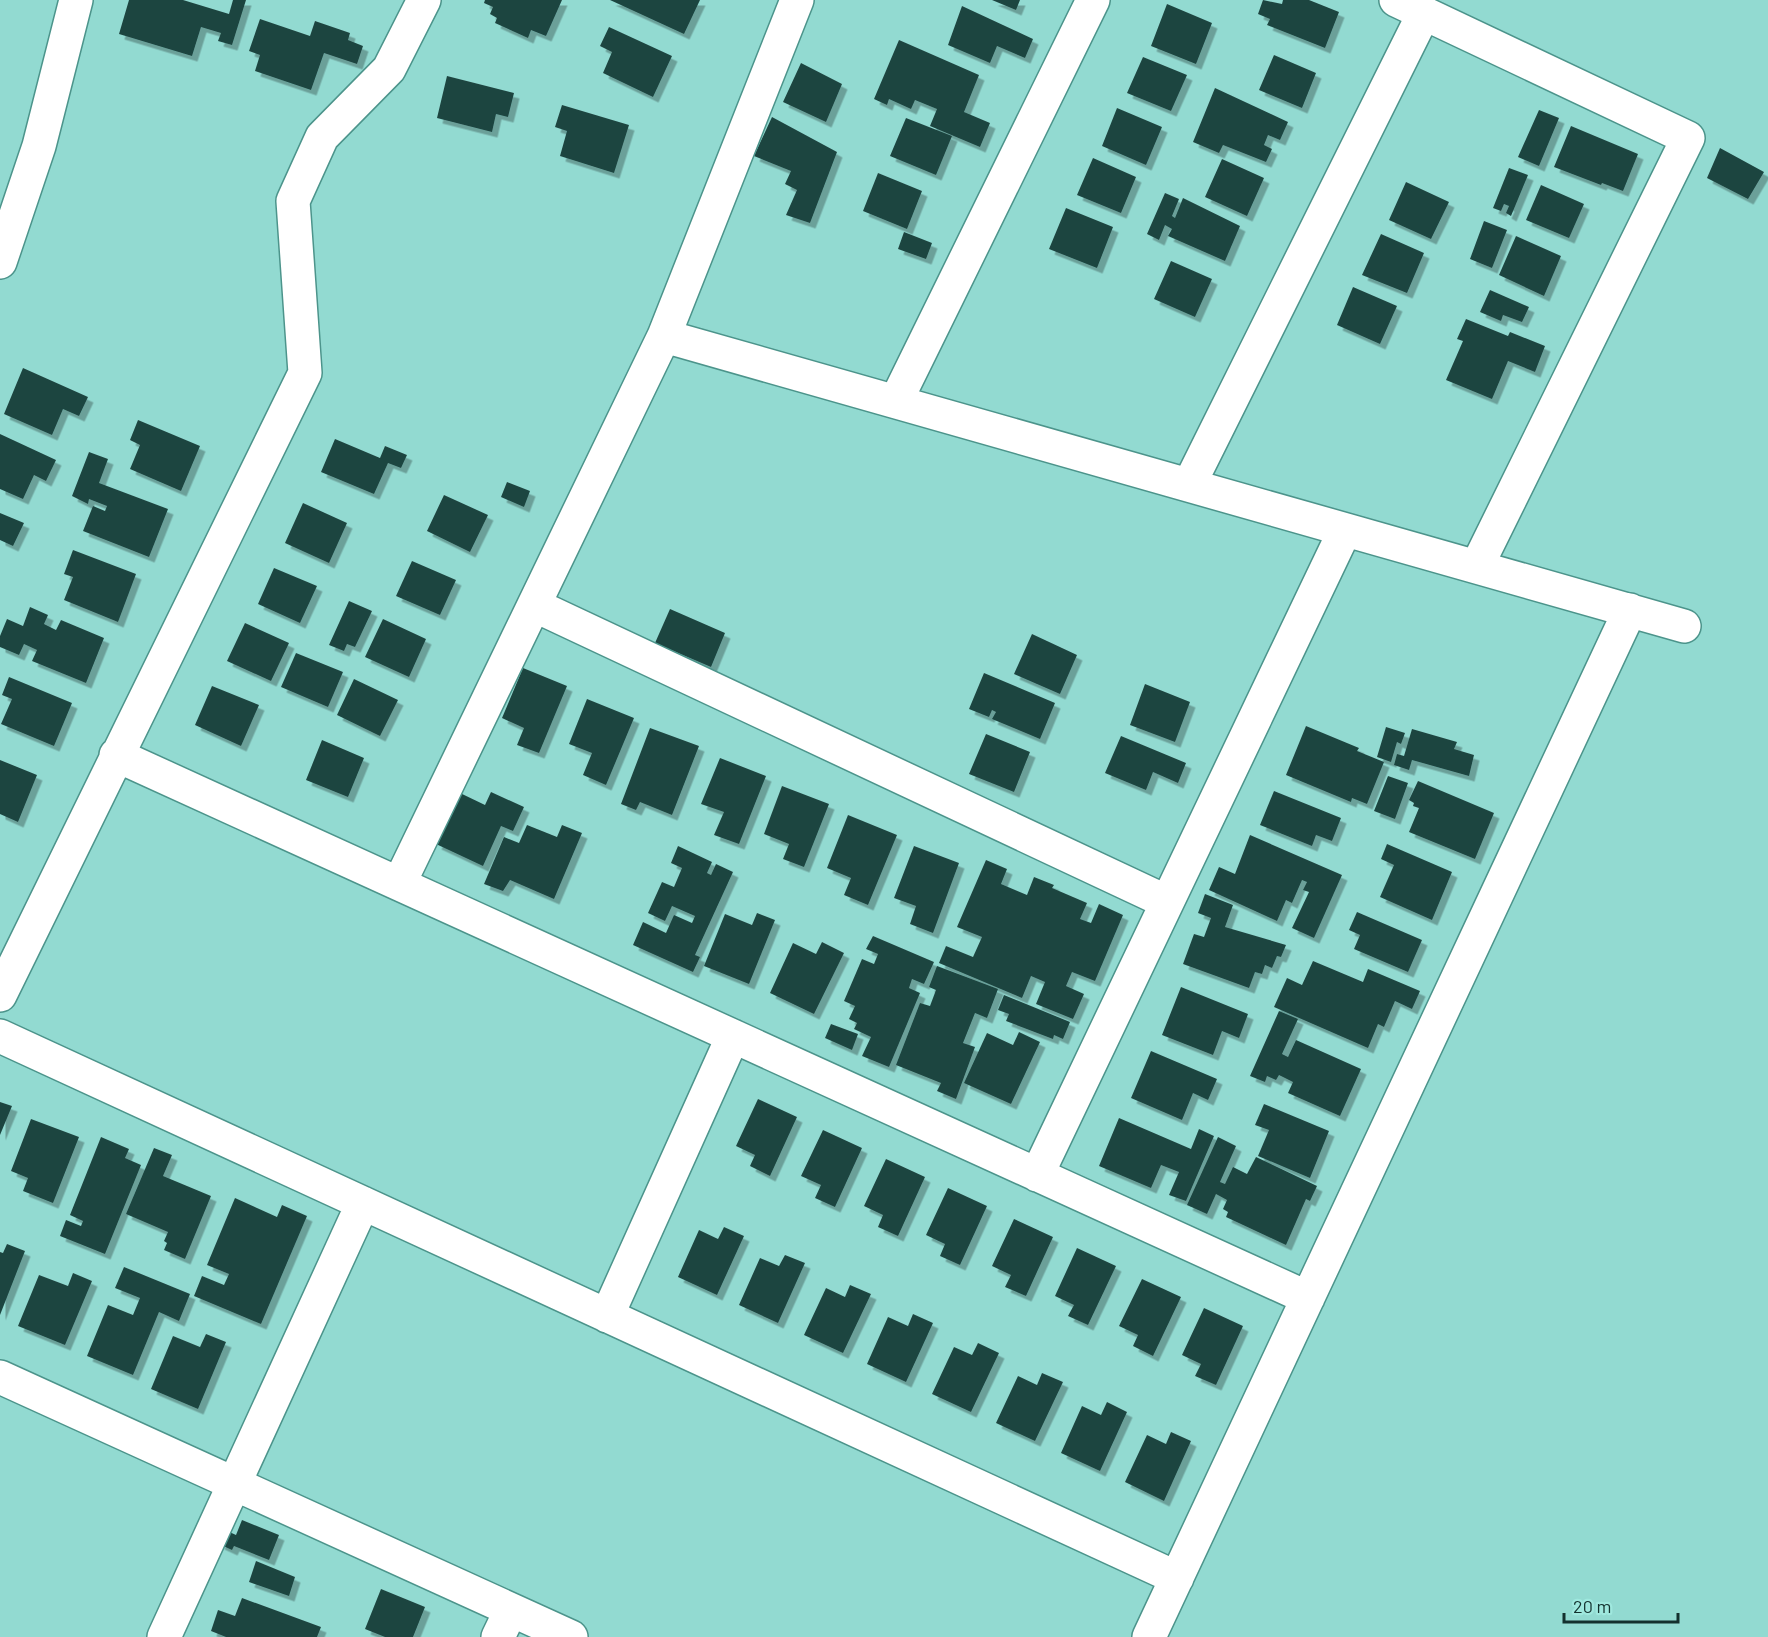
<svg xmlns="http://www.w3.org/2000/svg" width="1768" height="1637" viewBox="0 0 1768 1637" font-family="Barlow,sans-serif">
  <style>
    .building { fill: #1f4541; filter: url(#shadow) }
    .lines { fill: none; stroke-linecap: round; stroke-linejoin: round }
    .minor-casing { stroke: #4c948b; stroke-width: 36 }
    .minor { stroke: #fff; stroke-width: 33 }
  </style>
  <defs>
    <filter id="shadow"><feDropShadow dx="5.5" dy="5.5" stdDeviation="0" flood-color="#0004"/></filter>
  </defs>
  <rect width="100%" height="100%" fill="#92dad1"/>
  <path class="building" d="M129 0H183L229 14 233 0H246L232 45 218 41 221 33 201 27 192 56 119 34Z
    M485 0H562L546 36 531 30 528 38 495 23 497 18 490 14 493 7 484 3Z
    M610 0H700L684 34Z
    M992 0H1020L1016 10Z
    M1263 0 1282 4 1283 0H1309L1339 12 1325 48 1267 25 1270 19 1258 14Z
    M1167 4 1212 23 1196 64 1151 46Z
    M962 6 1033 39 1025 58 997 46 990 63 948 45Z
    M260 19 310 36 315 21 350 33 348 40 363 46 357 64 324 53 311 90 255 71 260 55 249 51Z
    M609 27 672 56 653 97 603 73 612 52 600 46Z
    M899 40 979 75 964 112 990 123 980 147 930 126 937 109 915 100 911 109 889 99 887 105 874 99Z
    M1274 55 1316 73 1302 108 1259 90Z
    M1143 57 1187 75 1171 111 1127 93Z
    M801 63 842 84 826 122 783 102Z
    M447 76 514 93 508 117 496 114 492 132 437 118Z
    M1215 88 1288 122 1280 140 1268 135 1264 145 1272 149 1266 162 1223 145 1219 153 1193 142Z
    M562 105 629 125 614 173 560 156 567 131 555 127Z
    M1117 108 1162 127 1146 165 1102 146Z
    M1539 110 1559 118 1539 166 1518 157Z
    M772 117 837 152 810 223 786 215 797 190 785 184 791 171 754 156Z
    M906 118 952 136 936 175 890 156Z
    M1571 126 1638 154 1623 191 1602 183 1601 185 1554 167Z
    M1720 148 1764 172 1748 199 1707 178Z
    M1093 158 1136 177 1121 213 1077 195Z
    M1222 159 1264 178 1247 216 1205 197Z
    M1509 168 1528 175 1511 216 1506 213 1509 206 1504 204 1501 211 1493 208Z
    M878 173 922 191 907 229 863 211Z
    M1406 182 1449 202 1431 239 1389 220Z
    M1541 185 1584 204 1569 238 1526 220Z
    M1165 193 1179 199 1172 216 1175 218 1183 198 1240 226 1225 261 1168 236 1172 229 1165 225 1159 240 1147 234Z
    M1066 208 1113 227 1097 268 1049 249Z
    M1484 221 1507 230 1492 268 1470 259Z
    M904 232 932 243 926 259 898 249Z
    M1381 234 1424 253 1407 293 1362 275Z
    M1516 236 1561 256 1544 296 1499 275Z
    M1171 261 1212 279 1195 317 1154 299Z
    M1353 287 1397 306 1380 344 1337 325Z
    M1490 290 1529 307 1522 322 1503 315 1501 321 1480 312Z
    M1466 319 1508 336 1510 332 1545 346 1535 372 1508 361 1492 399 1446 380 1463 341 1457 339Z
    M23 368 88 397 79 416 63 409 52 435 4 414Z
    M138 420 200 446 181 491 130 469 140 445 130 440Z
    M0 434 56 460 46 481 34 475 23 499 0 489Z
    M335 439 380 458 385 446 407 455 401 468 388 463 374 494 321 472Z
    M89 452 108 459 99 483 168 509 149 557 83 531 93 506 105 511 107 506 89 499 88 504 72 496Z
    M507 482 530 491 524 507 501 497Z
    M444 495 488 515 470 552 427 531Z
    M303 503 347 523 329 563 285 543Z
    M0 513 24 523 13 546 0 540Z
    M73 550 136 574 118 622 64 600 73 577 64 574Z
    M412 561 456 580 440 615 396 596Z
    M274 568 317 586 300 623 258 604Z
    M349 601 372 611 355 647 347 644 344 651 329 645Z
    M30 607 48 615 44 624 56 630 61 620 104 638 86 683 32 661 37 650 24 644 19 655 0 647V636L7 619 23 626Z
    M670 609 725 633 711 667 655 643Z
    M383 619 426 639 409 677 365 657Z
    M245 623 289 643 271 681 227 661Z
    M1032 634 1077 655 1060 694 1014 674Z
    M296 653 343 672 328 707 281 687Z
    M523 668 567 686 539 753 517 745 524 728 502 718Z
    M984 673 1055 703 1040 739 992 719 996 712 992 710 989 717 969 709Z
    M9 677 72 703 54 746 1 724 12 699 2 695Z
    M354 679 398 700 380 736 337 715Z
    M1145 684 1190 702 1175 742 1130 725Z
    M212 686 259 705 241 746 195 725Z
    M587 699 634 718 606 785 583 775 592 753 569 744Z
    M1306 726 1359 748 1357 751 1384 762 1367 804 1352 798 1351 802 1286 775Z
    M1386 727 1405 733 1401 744 1397 742 1391 762 1377 757Z
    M650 728 699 746 672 815 640 802 636 810 621 804Z
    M1412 729 1457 742 1454 749 1474 755 1469 776 1412 760 1409 770 1394 765 1397 754 1404 756Z
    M986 734 1030 752 1014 792 969 774Z
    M1121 736 1186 763 1178 783 1153 772 1146 790 1105 773Z
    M322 740 364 758 348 797 306 780Z
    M720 758 766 776 739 844 714 835 724 812 701 804Z
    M0 760 37 775 18 822 0 814Z
    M1388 776 1408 783 1395 819 1374 811Z
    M1418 781 1494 813 1475 859 1409 832 1419 808 1413 806 1414 803 1409 800Z
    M782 786 829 804 804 867 783 859 789 844 764 834Z
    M1274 791 1341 818 1332 841 1316 835 1312 846 1260 825Z
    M491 792 524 807 513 831 501 826 483 866 436 844 460 793 485 805Z
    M848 815 897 835 868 905 844 895 851 878 827 868Z
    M527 825 557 837 562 825 582 833 554 899 510 880 503 891 484 884 504 837 519 843Z
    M1250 835 1342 875 1314 938 1292 928 1309 892 1303 890 1307 882 1302 880 1292 903 1286 900 1277 921 1209 890 1219 867 1235 874Z
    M1387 844 1452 872 1432 920 1380 897 1394 865 1381 859Z
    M678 846 712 862 707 873 711 875 716 864 733 872 695 955 700 957 693 972 633 945 643 922 666 933 674 915 692 923 695 916 672 906 665 921 648 913 662 882 674 887 682 868 671 863Z
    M914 846 959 863 933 933 910 924 916 906 894 898Z
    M986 860 1007 869 1001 884 1027 895 1034 877 1054 885 1052 888 1087 903 1080 919 1091 923 1099 904 1123 915 1095 981 1072 972 1066 986 1084 994 1073 1019 1036 1004 1045 982 1031 976 1022 998 939 963 946 946 973 957 982 937 957 927Z
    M1205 894 1233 905 1225 927 1286 945 1281 957 1277 956 1272 968 1265 965 1262 974 1255 972 1249 988 1183 964 1194 934 1204 937 1211 918 1198 913Z
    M1357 912 1422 940 1408 972 1354 949 1360 935 1349 930Z
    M757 913 775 920 749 984 704 966 725 914 752 925Z
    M873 936 934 962 924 984 912 979 909 988 920 993 889 1067 862 1056 871 1037 854 1029 857 1023 849 1019 855 1006 844 1001 862 959 874 964 878 954 866 949Z
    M822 942 844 953 814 1014 770 993 793 943 816 954Z
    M1313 961 1363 982 1368 969 1420 991 1412 1009 1395 1001 1384 1027 1378 1024 1368 1048 1274 1007 1287 978 1302 985Z
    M937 966 998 989 987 1018 975 1013 963 1043 975 1047 956 1099 937 1091 941 1083 896 1065 920 1003 930 1006 936 990 929 987Z
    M1181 987 1248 1014 1239 1038 1222 1031 1213 1055 1162 1035Z
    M1004 995 1070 1022 1063 1039 1054 1035 1053 1039 1006 1021 1009 1014 998 1010Z
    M1279 1011 1298 1019 1282 1054 1288 1057 1296 1040 1361 1069 1340 1116 1288 1093 1293 1082 1279 1075 1276 1080 1267 1076 1265 1082 1250 1076Z
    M831 1024 858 1034 852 1050 825 1038Z
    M1019 1032 1040 1042 1011 1104 964 1083 987 1033 1013 1045Z
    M1151 1051 1217 1079 1208 1100 1193 1093 1182 1120 1131 1098Z
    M758 1099 797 1117 770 1176 750 1166 755 1155 736 1146Z
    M0 1102 12 1106 0 1135Z
    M1264 1104 1329 1131 1310 1178 1258 1156 1269 1130 1255 1125Z
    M1119 1118 1191 1149 1199 1129 1214 1136 1186 1201 1169 1195 1179 1172 1161 1165 1151 1188 1099 1166Z
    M31 1119 79 1137 53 1203 23 1191 28 1178 11 1171Z
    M823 1130 862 1148 835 1207 815 1198 821 1185 801 1176Z
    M101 1137 129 1149 125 1158 141 1165 105 1254 60 1236 66 1220 81 1226 83 1221 70 1215Z
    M1218 1137 1236 1146 1220 1182 1225 1184 1233 1167 1247 1174 1256 1157 1317 1186 1310 1201 1306 1199 1286 1245 1226 1217 1228 1212 1223 1209 1227 1200 1216 1194 1207 1214 1187 1205Z
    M154 1148 172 1155 163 1176 211 1196 185 1259 164 1250 167 1243 164 1241 168 1232 126 1214Z
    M886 1159 925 1177 898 1236 878 1227 883 1215 864 1206Z
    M948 1188 987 1206 960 1265 940 1256 945 1244 926 1235Z
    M235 1198 277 1217 282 1205 307 1216 261 1324 194 1296 202 1276 224 1285 229 1274 207 1265Z
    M1014 1219 1053 1237 1026 1296 1005 1287 1011 1275 992 1266Z
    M724 1227 744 1236 717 1295 678 1277 699 1230 718 1239Z
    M7 1244 25 1251 0 1315V1252L3 1253Z
    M1077 1248 1116 1266 1088 1325 1068 1316 1074 1305 1055 1296Z
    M785 1255 805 1263 778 1323 739 1305 760 1258 779 1266Z
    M124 1267 190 1294 179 1321 159 1312 133 1375 87 1356 108 1305 133 1315 140 1298 115 1288Z
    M73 1273 92 1281 65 1345 18 1326 39 1275 68 1286Z
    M1142 1279 1181 1297 1153 1356 1133 1346 1138 1335 1119 1326Z
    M850 1285 871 1294 843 1353 804 1335 826 1288 845 1297Z
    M1204 1308 1243 1326 1216 1385 1195 1376 1201 1364 1182 1355Z
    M913 1314 933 1323 906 1382 867 1364 888 1317 908 1326Z
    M206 1334 226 1342 198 1409 151 1389 173 1336 200 1347Z
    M978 1343 999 1353 971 1412 932 1394 954 1347 972 1355Z
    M1042 1373 1063 1382 1035 1441 996 1423 1018 1376 1037 1385Z
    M1107 1402 1127 1412 1100 1471 1061 1453 1082 1406 1101 1415Z
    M1171 1432 1191 1441 1164 1501 1125 1482 1147 1435 1166 1444Z
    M242 1520 279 1535 269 1560 234 1546 232 1550 219 1544 225 1530 236 1535Z
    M256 1561 295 1577 289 1596 249 1582Z
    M381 1589 425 1607 413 1637H385L365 1629Z
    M242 1598 321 1627 317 1637H226L211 1631 218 1610 235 1616Z"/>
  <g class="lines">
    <defs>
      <path id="minor" d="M1396 0 1688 138 1477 566
        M0 262 39 146 76 0
        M664 336 1684 626
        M896 401 1093 0
        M1189 485 1424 13
        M534 605 1167 902
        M116 755 1308 1298
        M399 884 664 336 797 0
        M0 995 305 373 293 201 322 137 389 69 424 0
        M0 1036 1177 1578
        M1037 1175 1345 530
        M607 1316 733 1036
        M0 1377 571 1637
        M164 1637 363 1203
        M498 1637 511 1610
        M1149 1637 1630 610"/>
    </defs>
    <use href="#minor" class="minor-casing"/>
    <use href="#minor" class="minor"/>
  </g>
  <path d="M1564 1613v9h114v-9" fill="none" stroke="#13312e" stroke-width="3"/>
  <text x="1573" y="1613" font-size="18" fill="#13312e" stroke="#9fe8de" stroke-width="4.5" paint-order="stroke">20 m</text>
</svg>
